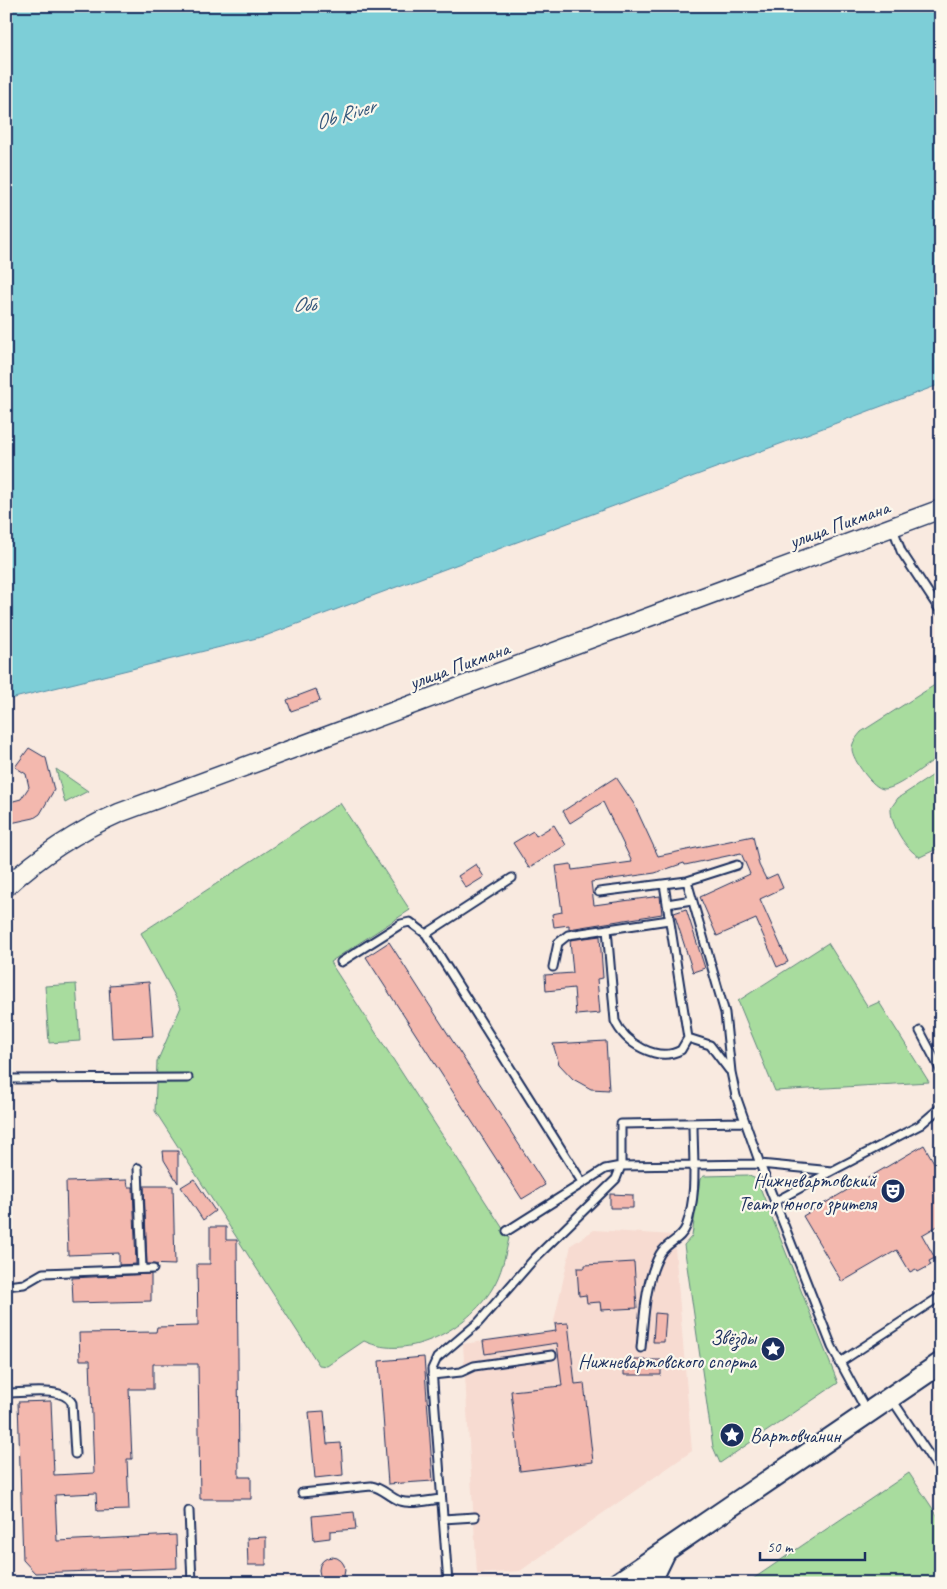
<svg xmlns="http://www.w3.org/2000/svg" width="947" height="1589" viewBox="0 0 947 1589" font-family="Caveat,sans-serif">
  <style>
    .built { fill: #f7dbd1 }
    .green { fill: #a8dc9e; stroke: #62867e }
    .water { fill: #7dced7; stroke: #568ea7 }
    .building { fill: #f3b8ae; stroke: #1b2f5e }
    .lines { fill: none; stroke-linecap: round; stroke-linejoin: round }
    .service-casing { stroke: #1b2f5e; stroke-width: 11 }
    .tertiary-casing { stroke: #1b2f5e; stroke-width: 21 }
    .secondary-casing { stroke: #1b2f5e; stroke-width: 24 }
    .service { stroke: #fbf7ec; stroke-width: 7 }
    .tertiary { stroke: #fbf7ec; stroke-width: 18 }
    .secondary { stroke: #fbf7ec; stroke-width: 20 }
    .labels { text-anchor: middle; stroke-width: 4.5; stroke-linejoin: round; paint-order: stroke }
    .street-label { font-size: 20px; fill: #1b2f5e; stroke: #fbf7ec }
    .poi-label { font-size: 20px; fill: #1b2f5e; stroke: #fbf7ec; text-anchor: end }
    .water-label { font-size: 21px; font-style: italic; fill: #34577c; stroke: #fbf7ec }
  </style>
  <rect width="100%" height="100%" fill="#f9eae0"/>
  <filter id="ink" filterUnits="userSpaceOnUse"><feTurbulence type="fractalNoise" baseFrequency=".02" numOctaves="2"/><feDisplacementMap in="SourceGraphic" scale="10" xChannelSelector="R" yChannelSelector="G"/><feConvolveMatrix kernelMatrix="1 2 1 2 8 2 1 2 1" color-interpolation-filters="sRGB"/></filter>
  <g filter="url(#ink)">
    <path class="built" d="M594 1230 674 1235 692 1451 520 1571 477 1574 463 1344 556 1331 554 1321 571 1245Z"/>
    <path class="green" d="M941 681V755C928 763 898 789 884 789 873 789 852 759 852 749 852 742 857 737 861 732Z
      M56 769 88 791 65 803Z
      M941 770V847L920 857C906 850 890 824 891 808L898 798Z
      M340 803 410 910 330 962 509 1238C505 1256 502 1273 492 1289 468 1328 409 1362 364 1341L327 1366 319 1365 155 1111 157 1062 181 1007 141 933Z
      M828 943 868 1007 879 1002 929 1082 775 1091 738 1001Z
      M76 984 80 1041 49 1043 45 986Z
      M747 1175 756 1179 759 1185 838 1383 720 1463 713 1447 684 1245 692 1236 700 1179 704 1176Z
      M909 1473 941 1521V1583H747Z"/>
    <path class="water" d="M6 6H941V384L265 636 6 700Z"/>
    <path class="building" d="M316 689 320 701 291 711 287 700Z
      M29 748 46 758 54 790 40 814 34 818 6 824V803L21 799 29 787 26 774 15 767Z
      M616 777 634 804 658 856 753 836 759 865 766 879 777 874 783 888 760 899 788 962 777 967 756 919 717 936 700 897 750 874 741 853 685 865 684 863 655 873 591 882 594 905 660 896 662 914 569 929V925L554 927 552 914 562 912 556 866 571 864 572 870 632 862 603 802 570 823 563 811Z
      M554 825 566 845 529 868 513 843 533 831 536 836Z
      M476 864 484 877 466 888 458 876Z
      M686 909 705 968 693 972 674 913Z
      M600 936 603 978 597 979 600 1013 576 1015 574 988 546 991 545 975 573 973 570 940Z
      M389 942 545 1185 522 1199 366 957Z
      M149 982 153 1036 112 1038 109 985Z
      M606 1041 609 1090 591 1089 573 1079 559 1064 553 1044Z
      M924 1145 936 1166 941 1163V1224L922 1235 935 1258 929 1261 931 1265 918 1272 916 1269 910 1272 897 1250 842 1282 803 1216Z
      M163 1151H178V1183L164 1160Z
      M194 1179 215 1211 203 1220 181 1187Z
      M127 1180 128 1187H133L136 1264 119 1265V1253L68 1255 66 1182Z
      M144 1186H173L175 1265 147 1264Z
      M610 1194 633 1195V1208H610Z
      M210 1227H226V1240H237L239 1477H251V1499H200L198 1364H153V1389H129L132 1459H127L129 1510 97 1511 96 1493 55 1495 57 1541 176 1535 177 1568 35 1573 23 1560 18 1402 51 1401 54 1475 94 1473 90 1360H80L79 1333 156 1332 157 1327 198 1326 197 1264H210Z
      M634 1262 637 1308 601 1310 600 1302 587 1303 586 1295 579 1296 577 1268H585V1265Z
      M151 1274V1301L73 1303 72 1278Z
      M655 1313 666 1314 664 1342H653Z
      M568 1323 575 1384 584 1383 593 1462 520 1471 511 1391 562 1386 557 1343 485 1354 483 1341 556 1331 555 1324Z
      M424 1357 433 1481 388 1484 379 1361Z
      M624 1360H661V1375H624Z
      M324 1411 327 1444 341 1443 343 1475 315 1478 309 1412Z
      M354 1512 356 1529 330 1531V1538L314 1540 312 1516Z
      M266 1537V1565H248L247 1538Z
      M319 1570a13 13 0 1 1 26 0a13 13 0 1 1-26 0Z"/>
    <g class="lines">
      <defs>
        <path id="service" d="M893 528 901 551 941 612
          M512 878 426 934 582 1182
          M687 881 737 865
          M599 892 687 881 725 1013 731 1072 736 1096 760 1164 832 1171 920 1125 941 1107
          M667 904 692 900
          M607 929 615 1021C625 1043 657 1063 681 1050L688 1038 664 884
          M341 962 401 924 410 922 426 934
          M553 967 558 943 568 935 669 920
          M920 1031 941 1071
          M688 1038 710 1045 729 1070
          M6 1079 188 1078
          M138 1168 142 1269
          M776 1201 832 1171
          M507 1231 605 1169 621 1166 760 1164 832 1347 867 1412
          M6 1286 24 1284 43 1273 153 1269
          M641 1348C644 1318 645 1281 660 1254 667 1242 681 1240 686 1227 698 1195 693 1157 693 1124
          M839 1363 941 1296
          M432 1375 461 1372 474 1366 552 1355
          M6 1393C24 1393 63 1386 72 1403L75 1454
          M891 1398 941 1473
          M302 1493 371 1486C383 1488 389 1497 400 1501 412 1505 429 1500 441 1499
          M189 1511 192 1583
          M443 1519 475 1517
          M448 1583 432 1369 437 1358 478 1323 534 1259 616 1179 621 1166V1124L744 1122"/>
        <path id="tertiary" d="M6 887C41 855 76 832 119 813L941 509"/>
        <path id="secondary" d="M618 1583 941 1363
          M650 1583 665 1552"/>
      </defs>
      <use href="#service" class="service-casing"/>
      <use href="#tertiary" class="tertiary-casing"/>
      <use href="#secondary" class="secondary-casing"/>
      <use href="#service" class="service"/>
      <use href="#tertiary" class="tertiary"/>
      <use href="#secondary" class="secondary"/>
    </g>
  </g>
  <defs>
    <symbol id="theatre-disc" viewBox="-11 -11 22 22"><circle r="9.5" fill="#1b2f5e" stroke="#fbf7ec"/><path d="M-5-5.5Q0-4 5-5.5V0Q5 5 0 6Q-5 5-5 0ZM-3.3-2.5H-1v1.5H-3.3ZM1-2.5H3.3v1.5H1ZM-2.8 1Q0 5.5 2.8 1Z" fill="#fff"/></symbol>
    <symbol id="sight-disc" viewBox="-11 -11 22 22"><circle r="9.5" fill="#1b2f5e" stroke="#fbf7ec"/><path d="M0-6L1.8-2.2L6-1.7L2.9 1.2L3.7 5.4L0 3.3L-3.7 5.4L-2.9 1.2L-6-1.7L-1.8-2.2Z" fill="#fff"/></symbol>
  </defs>
  <g fill-rule="evenodd">
    <use href="#theatre-disc" x="879" y="1177" width="28" height="28"/>
    <use href="#sight-disc" x="759" y="1335" width="28" height="28"/>
    <use href="#sight-disc" x="718" y="1421" width="28" height="28"/>
  </g>
  <g class="labels">
    <g class="street-label">
      <text transform="translate(839 524) rotate(-20)" y="7">улица Пикмана</text>
      <text transform="translate(459 665) rotate(-20)" y="7">улица Пикмана</text>
    </g>
    <g class="poi-label">
      <text x="876" y="1187">Нижневартовский<tspan x="876" dy="23">Театр юного зрителя</tspan></text>
      <text x="756" y="1345">Звёзды<tspan x="756" dy="23">Нижневартовского спорта</tspan></text>
      <text x="750" y="1442" text-anchor="start">Вартовчанин</text>
    </g>
    <g class="water-label">
      <text transform="translate(345 114) rotate(-17)" y="7">Ob River</text>
      <text x="304" y="311">Обь</text>
    </g>
  </g>
  <rect width="947" height="1589" fill="none" stroke="#fbf7ec" stroke-width="25"/>
  <rect x="12" y="12" width="922" height="1564" fill="none" stroke="#1b2f5e" stroke-width="2" filter="url(#ink)"/>
  <path d="M760 1552v8h105v-8" fill="none" stroke="#1b2f5e" stroke-width="2.5"/>
  <text x="767" y="1552" font-size="15" fill="#1b2f5e" stroke="#fbf7ec" stroke-width="4" paint-order="stroke">50 m</text>
</svg>
